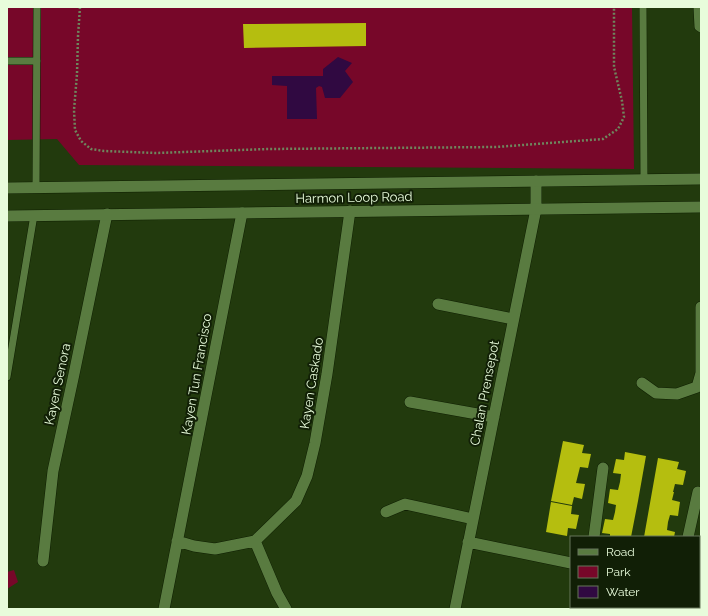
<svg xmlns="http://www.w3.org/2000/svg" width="708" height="616" viewBox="0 0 708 616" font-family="Raleway,sans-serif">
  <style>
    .green { fill: #770729 }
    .water { fill: #300941 }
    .building { fill: #b5be0f }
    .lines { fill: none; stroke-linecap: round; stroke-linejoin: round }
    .service-casing { stroke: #0f1f02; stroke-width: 8 }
    .minor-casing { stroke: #0f1f02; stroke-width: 12 }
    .secondary-casing { stroke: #0f1f02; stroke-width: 12 }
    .path { stroke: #6f855d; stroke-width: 2.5; stroke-dasharray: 2 2; stroke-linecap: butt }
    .service { stroke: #597b40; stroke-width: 7 }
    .minor { stroke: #597b40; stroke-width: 11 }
    .secondary { stroke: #597b40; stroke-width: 11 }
    .labels { text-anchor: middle; stroke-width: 4; stroke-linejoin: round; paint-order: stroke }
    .street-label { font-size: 13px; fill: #e8fcdb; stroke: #111f06 }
  </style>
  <rect width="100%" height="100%" fill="#223a0d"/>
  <path class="green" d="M7 7H632L634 169 79 165 57 139 7 140Z
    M14 570 18 582 7 589V572Z"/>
  <path class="water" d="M338 57 352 63 345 71 353 82 340 98H325L322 87 319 86 316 88 317 119H287V86L272 85V76H323V69Z"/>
  <path class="building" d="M366 23V46L244 48 243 24Z
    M563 441 584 445 582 453 591 454 588 468 580 467 576 483 585 484 582 499 574 497 572 505 551 501Z
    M625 452 646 456 638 501 631 537H610V534L602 533 605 519 613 520 615 512 616 505 608 503 610 489 618 490 620 482 621 474 613 473 616 459 624 460Z
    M658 458 679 462 677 469 686 471 683 485 675 484 673 492 654 489 674 492 672 500 680 502 678 516 670 515 668 522 667 530 675 532 674 537H644Z
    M551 502 572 506 571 514 579 515 576 529 568 528 567 536 546 532Z"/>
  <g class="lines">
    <defs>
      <path id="service" d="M643 7 644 180
        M697 7 698 27 701 29
        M7 61H37
        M36 187 37 7
        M7 377 34 215"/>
      <path id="minor" d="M438 304 513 319
        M642 383 656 393 677 394 697 387 701 373V307
        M410 402 494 417
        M386 512 405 504 473 519
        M594 537 603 468
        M688 537 698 492
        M177 541 194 546 215 549 255 541
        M255 541 296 501 307 476 315 443 327 374 350 211
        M255 541 277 593 286 609
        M468 542 571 563
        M43 561 53 471 74 374 107 214
        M699 597 701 598
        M164 609 242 213
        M455 609 536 209V181"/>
      <path id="secondary" d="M7 188 701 179
        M7 216 701 207"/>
    </defs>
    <use href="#service" class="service-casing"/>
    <use href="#minor" class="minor-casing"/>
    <use href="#secondary" class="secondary-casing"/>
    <path class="path" d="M80 7 78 36 77 74 74 110 75 130 81 141 91 149 104 151 156 153 268 149 496 147 603 139 618 129 624 117 622 101 614 67V7"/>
    <use href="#service" class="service"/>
    <use href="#minor" class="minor"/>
    <use href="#secondary" class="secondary"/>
  </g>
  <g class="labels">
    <g class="street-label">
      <text transform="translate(354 197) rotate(-1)" y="5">Harmon Loop Road</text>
      <text transform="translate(196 374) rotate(-80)" y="5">Kayen Tun Francisco</text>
      <text transform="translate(311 383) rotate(-81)" y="5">Kayen Caskado</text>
      <text transform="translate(57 384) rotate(-78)" y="5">Kayen Senora</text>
      <text transform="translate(484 393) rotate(-79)" y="5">Chalan Prensepot</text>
    </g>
  </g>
  <rect width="708" height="616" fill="none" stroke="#e8fcdb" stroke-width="16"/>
  <rect x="570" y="536" width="130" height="72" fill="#111f06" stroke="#67775b"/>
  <rect x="578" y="549" width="20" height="6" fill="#597b40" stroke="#67775b"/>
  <text x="606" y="556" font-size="12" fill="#e8fcdb">Road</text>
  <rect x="578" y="566" width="20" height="12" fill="#770729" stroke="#67775b"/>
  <text x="606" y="576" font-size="12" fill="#e8fcdb">Park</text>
  <rect x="578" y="586" width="20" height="12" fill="#300941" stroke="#67775b"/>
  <text x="606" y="596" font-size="12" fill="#e8fcdb">Water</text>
</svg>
